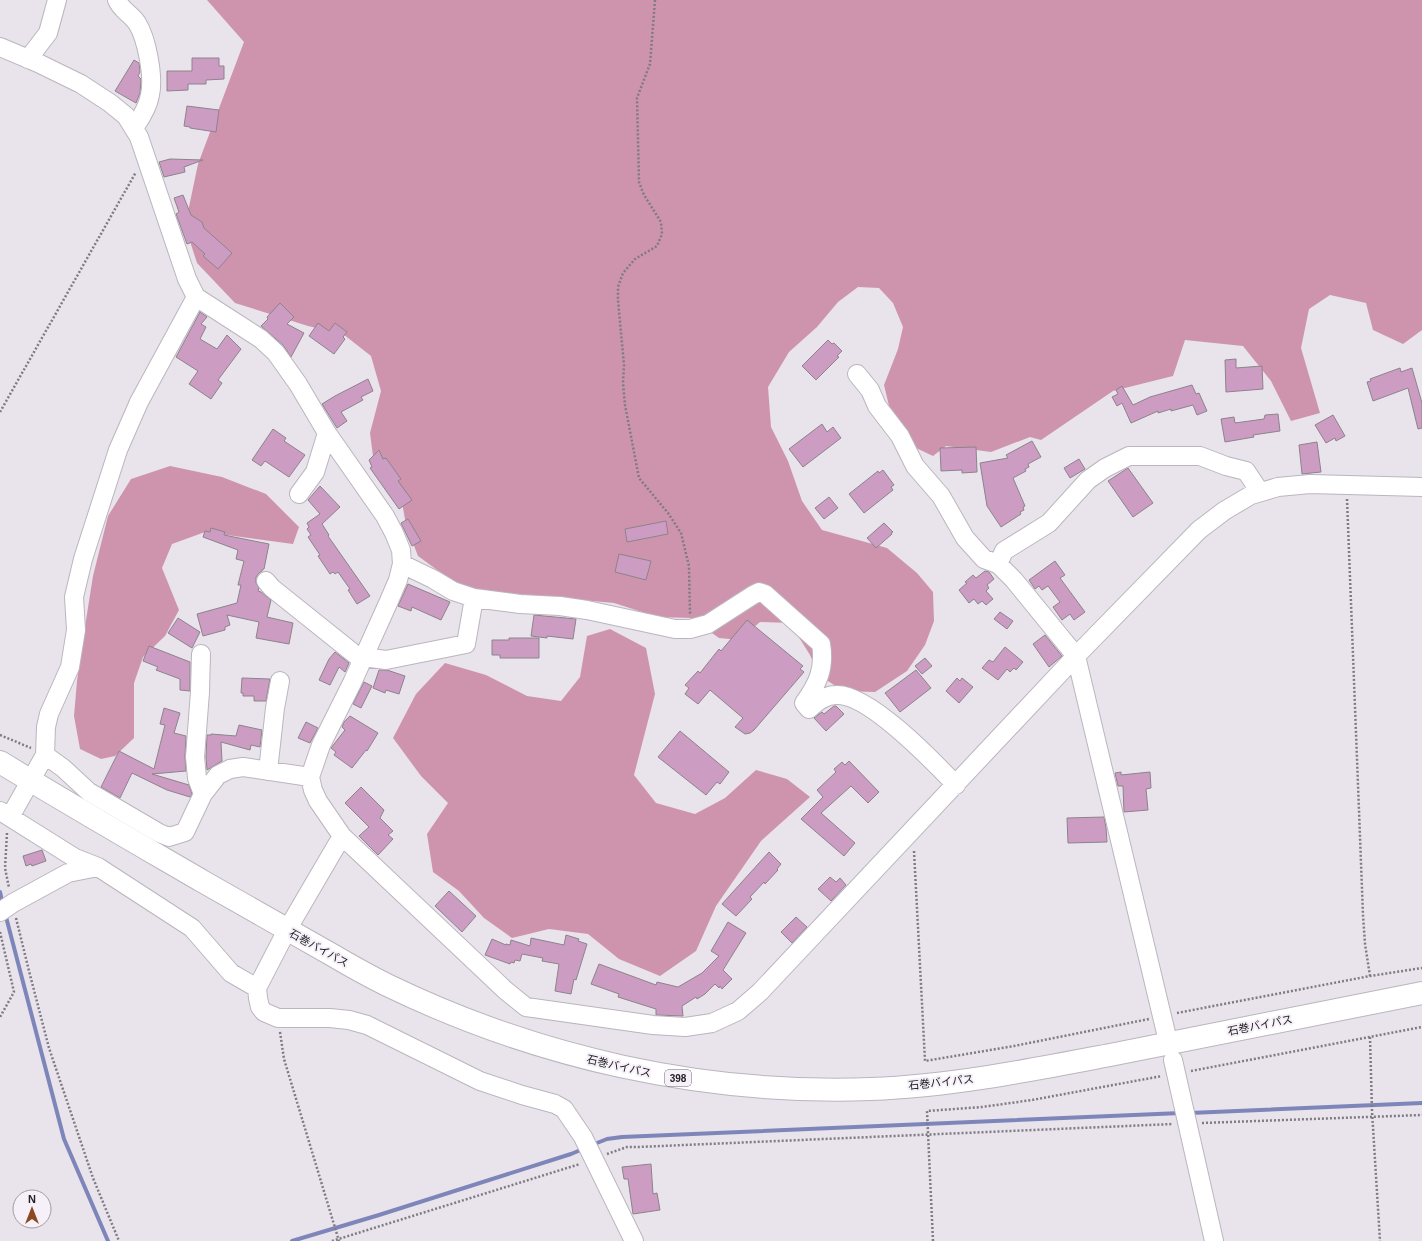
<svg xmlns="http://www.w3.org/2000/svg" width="1422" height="1241" viewBox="0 0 1422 1241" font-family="Arial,'Noto Sans JP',sans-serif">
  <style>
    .forest { fill: #ce94ae }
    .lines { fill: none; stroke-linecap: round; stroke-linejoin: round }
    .stream { stroke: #7e86b9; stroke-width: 4 }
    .building { fill: #cc9cc3; stroke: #8c848a }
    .minor-casing { stroke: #bbb5be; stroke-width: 20 }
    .highway-casing { stroke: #bbb5be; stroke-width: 24 }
    .path { stroke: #7f7b81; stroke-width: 2.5; stroke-dasharray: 2 2; stroke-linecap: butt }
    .minor { stroke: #fff; stroke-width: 18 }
    .highway { stroke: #fff; stroke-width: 22 }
    .labels { text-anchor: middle; stroke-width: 4; stroke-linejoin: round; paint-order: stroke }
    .shield { fill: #f6f0f9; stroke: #625e64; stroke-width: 1 }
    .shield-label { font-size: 10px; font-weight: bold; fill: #222024 }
    .street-label { font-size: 11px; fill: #222024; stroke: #f6f0f9 }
  </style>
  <rect width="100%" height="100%" fill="#e9e3ec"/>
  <path class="forest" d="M207 0H1422V330L1403 344 1373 330 1366 303 1330 295 1309 309 1301 348 1320 413 1291 421 1271 381 1243 346 1185 340 1173 376 1113 391 1041 440 1030 437 991 452 946 446 933 456 914 447 890 410 884 385 898 349 903 327 893 303 879 288 858 287 838 302 817 327 789 352 768 387 771 427 788 461 802 501 822 530 887 548 917 573 933 592 934 621 925 645 907 671 875 692 843 691 819 675 810 655 790 623 760 622 739 640 719 638 691 618 658 617 614 603 465 589 444 575 418 556 406 525 400 491 374 464 370 433 381 391 371 356 343 334 308 326 235 303 197 263 185 226 198 164 244 42Z
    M170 466 222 477 266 494 299 527 293 544 205 532 172 544 162 568 179 610 165 636 143 657 134 683V738L115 756 101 759 80 749 74 716 77 681 84 633 93 576 108 516 131 479Z
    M610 629 646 648 655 694 634 775 656 803 695 814 725 798 756 770 787 779 810 797 761 841 716 906 696 951 660 976 619 959 588 934 549 929 512 938 484 918 459 891 433 872 427 834 448 803 421 776 393 738 416 694 445 663 486 675 527 696 561 701 580 677 587 636Z"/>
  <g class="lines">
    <path class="stream" d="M0 892 3 905
      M5 913 64 1139 108 1241
      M1190 1113 1422 1103
      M592 1145 607 1139 622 1137 1181 1113
      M292 1241 379 1215 571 1154 583 1149"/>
  </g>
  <path class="building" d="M192 58H219V66H224V79L206 80V84H188V90L167 91V71H192Z
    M134 60 139 63 140 72 138 76 141 79 140 93 136 103 115 91Z
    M187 106 219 110 216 132 190 128V127L184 126Z
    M170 159 203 160 184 167 185 172 164 177 159 162Z
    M183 195 191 215 202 222 204 228 232 253 218 269 203 256 205 254 192 242 187 244 176 214 179 212 174 198Z
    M280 303 294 317 287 324 304 333 291 357 283 345 261 326 268 319 267 317Z
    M200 312 207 317 201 324 206 327 200 339 217 349 227 335 241 349 218 380 222 383 211 399 189 384 198 371 176 357Z
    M318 323 329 331 335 323 347 332 343 337 345 339 334 354 309 336Z
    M828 340 832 344 834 343 842 351 837 356 839 357 816 380 802 366Z
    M1236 359V368L1262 366 1263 389 1226 392 1225 360Z
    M1400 368 1401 372 1412 368 1422 403V428L1418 429 1408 388 1373 401 1367 382 1371 381 1370 379Z
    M368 379 373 391 361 397 363 400 341 412 347 421 337 428 322 404 335 396Z
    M1192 385 1196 394 1199 393 1207 411 1197 415 1193 405 1171 411V409L1158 413V411L1131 423 1122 403 1117 406 1112 397 1118 394 1116 390 1122 386 1133 405 1150 397Z
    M1278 414 1280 431 1253 435 1254 437 1225 442 1221 419 1234 417 1235 423 1264 419 1265 415Z
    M1333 415 1345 436 1336 441 1335 438 1326 443 1315 425Z
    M822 424 827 432 833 427 841 438 803 467 789 449Z
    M273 429 286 438 284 441 305 455 289 477 265 461 261 466 252 460Z
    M1032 441 1041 457 1028 464 1029 467 1025 469 1026 471 1013 478 1025 506 1023 507 1024 510 1020 512 1021 514 1001 527 987 506 980 463 1008 458 1006 455Z
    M1317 442 1321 472 1302 474 1299 445Z
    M976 447 977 472 962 473V470L941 471 940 448Z
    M379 450 383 459 386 458 401 479 398 481 412 500 399 509 370 468 372 467 369 460Z
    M1079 459 1085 469 1070 478 1064 468Z
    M1128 468 1153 503 1133 517 1108 481Z
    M883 470 894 485 891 487 893 490 864 513 849 494 878 471 879 473Z
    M320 486 340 507 322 524 329 535 328 536 370 596 357 604 348 590 350 589 338 572 335 574 333 572 330 574 318 556 320 555 308 537 311 535 307 529 309 527 307 523 320 514 308 500Z
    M829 497 838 508 824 519 815 508Z
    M408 519 421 541 412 546 401 523Z
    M666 521 668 534 627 542 625 529Z
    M884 523 893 532 891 533 892 534 876 548 867 538Z
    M211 528 225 532 224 535 269 544 264 569H263L262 571 259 573 256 577V583L259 588 258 591 261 592 271 600 267 617 293 623 289 644 256 638 259 622 227 615 230 625 225 627V630L203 636 197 614 237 603 241 585H238L244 561 236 559 238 550 203 537 205 531 210 532Z
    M619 554 651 561 646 580 615 572Z
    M1055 561 1065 575 1060 578 1085 612 1074 620 1070 614 1062 620 1053 607 1060 602 1048 586 1042 590 1039 586 1035 589 1029 580Z
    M985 571 989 572 994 579 987 585 989 588 986 591 993 599 986 605 982 601 978 604 974 599 969 603 959 590 967 583 965 582 973 575 976 578Z
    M408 584 450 602 441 620 412 607 411 611 398 606Z
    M1000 612 1013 621 1007 629 994 619Z
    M534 615 576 619 573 639 547 636V638L531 636Z
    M178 618 200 632 192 648 168 633Z
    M747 620 803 666 800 669 804 672 754 730 750 733 745 734 735 727 743 718 710 690 698 704 685 694 689 688 685 685 698 671 700 673 719 649 721 651Z
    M1045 635 1062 656 1049 667 1033 644Z
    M509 638H539V658H500V655H492V640H509Z
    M149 646 190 662V691L180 690V679L156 670 158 667 143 661Z
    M1005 647 1023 662 1016 670 1014 668 1010 672 1007 669 998 680 982 668 989 660 993 662Z
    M335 652 349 663 345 672 339 667 330 685 319 680 329 659Z
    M925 658 932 666 922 674 915 666Z
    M379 670H387L405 676 399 694 386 690 385 693 373 688Z
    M916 670 931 688 900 712 885 693Z
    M242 678 270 679 266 701H254V696H243V693H241Z
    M957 678 960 681 962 678 973 687 959 703 946 691Z
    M364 682 372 686 361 708 353 704Z
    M834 706H836L844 714 826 731 814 718 822 712 824 714Z
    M164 708 180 713 174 733 186 736 185 756 186 771 152 774 189 785 192 794 190 797 167 790 132 773 120 798 101 787 119 751 154 769 165 725 160 724Z
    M350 716 378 733 367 751 366 750 352 768 334 755 336 752 331 748 345 730 342 727 344 722Z
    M306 722 318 728 310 743 298 738Z
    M239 725 262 730 260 747 251 745 250 750 221 742 222 761 207 770 206 757 207 735H211V734L236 736Z
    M680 731 729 772 720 784 717 782 706 795 658 757Z
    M849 761 879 792 868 803 851 786 821 813 855 843 844 856 801 819 823 797 817 790 836 772 834 769 842 762 845 765Z
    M1121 772V775L1150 772 1151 788 1146 789 1148 810 1124 812 1123 786H1118L1115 773Z
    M361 787 384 810 380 818 393 831 388 835 393 839 378 855 359 836 369 827 345 803Z
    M1104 817 1106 828 1107 842 1068 843 1067 818Z
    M42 850 46 861 32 866 31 864 26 866 23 856Z
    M769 852 781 864 777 869 778 870 765 884 764 882 750 897 752 899 736 916 722 904Z
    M830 877 836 882 840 878 846 885 831 901 818 889Z
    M449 891 476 916 462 932 435 906Z
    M796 917 807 927 792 943 781 932Z
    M728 922 746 933 723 970 732 979 722 989 720 986 719 988 715 984 705 994 697 999 696 997 682 1006 683 1016 656 1015V1009L618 997 619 994 591 984 599 964 656 985 657 982 678 987 702 973 719 956 711 951Z
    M566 935 579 939 578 941 587 944 576 980 574 979 571 994 555 991 559 964 542 961 543 958 522 954 520 961 515 960 514 963 511 962 510 964 485 955 492 939 506 945V944L510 945 511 940 530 946 531 938 564 945Z
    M651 1164 653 1194 657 1193 660 1210 633 1214 628 1179H624L622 1167Z"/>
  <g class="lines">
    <defs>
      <path id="minor" d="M117 0C121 10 131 14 137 23 147 39 154 77 150 95 148 107 141 118 134 128
        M0 47 38 63 81 84 110 103 126 116 139 137 187 279 196 297 261 339 276 353 298 384 327 433 385 516 394 533 401 550 402 564 433 579 453 591 474 598 520 604 560 606 587 610 675 629H690L708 624 753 595 759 592 765 594 821 644C825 668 818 684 804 703L809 709C817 702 825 695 836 695 868 693 933 761 956 785
        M28 59 48 33 57 0
        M857 374 870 390 877 406 900 436 915 466 941 496 965 538 984 559 998 564 1014 580 1076 656 1166 1033
        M299 494 315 472 327 433
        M402 564 398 580 389 601 352 683 321 745 310 777 313 790 318 801 342 836 505 990 526 1007 653 1025 685 1027 712 1023 738 1011 760 992 1076 656 1199 530 1224 511 1251 495 1278 487 1310 484 1422 487
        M998 564 1004 551 1049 523 1088 480 1105 468 1129 456H1200L1226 466 1246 471 1260 492
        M266 581 272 588 362 660
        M201 654 200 692 195 757 197 778 203 794
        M363 657 386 660 466 644 474 598
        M45 755 63 768 89 792 159 833 169 837 185 832 203 794 218 775 230 769 243 767 310 777
        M268 771 275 708 280 681
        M0 811 75 858 98 867
        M10 817 45 755 46 727 49 714 70 667 76 630 74 597 83 559 118 450 139 402 196 297
        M342 836 287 930 257 988 258 998 260 1007 264 1012 278 1018H330L349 1020 367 1025 480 1081 522 1095 555 1104 564 1109 583 1137 634 1241
        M0 912 13 903 68 873 98 867 192 928 231 973 257 988
        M1173 1060 1214 1241"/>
      <path id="highway" d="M0 762C67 803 135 842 202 881 246 906 290 931 334 956 351 966 369 976 387 985 538 1058 703 1095 871 1089 951 1086 1031 1070 1110 1055 1214 1035 1318 1014 1422 993"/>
    </defs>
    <use href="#minor" class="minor-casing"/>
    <use href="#highway" class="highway-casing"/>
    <path class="path" d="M655 0 650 64 637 98 639 182 644 195 661 222 662 234 657 246 635 259 623 273 618 287V300L624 365 623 383 625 405 639 478 668 513 681 533 689 566 690 614
      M0 412 136 172
      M1347 499 1363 915 1365 944 1370 976
      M0 735 31 748
      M7 833 5 868 9 888
      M914 851 925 1061 1014 1046 1149 1019
      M16 918 29 971 49 1048 93 1178 119 1241
      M0 932 14 992 0 1017
      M1177 1013 1370 976 1422 968
      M280 1032 284 1059 339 1241
      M1370 1037 1372 1111 1380 1241
      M1191 1071 1422 1027
      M1202 1123 1422 1115
      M607 1154 627 1147H638L1173 1124
      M332 1241 580 1164
      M933 1241 927 1111 982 1107 1032 1100 1162 1076"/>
    <use href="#minor" class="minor"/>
    <use href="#highway" class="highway"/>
  </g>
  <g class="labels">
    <rect class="shield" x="665" y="1070" width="26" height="16" rx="3"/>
    <g class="shield-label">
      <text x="678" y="1082">398</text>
    </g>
    <g class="street-label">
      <text transform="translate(319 948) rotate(29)" y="4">石巻バイパス</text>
      <text transform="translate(1260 1025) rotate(-11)" y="4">石巻バイパス</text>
      <text transform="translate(619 1066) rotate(13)" y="4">石巻バイパス</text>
      <text transform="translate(941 1082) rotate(-6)" y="4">石巻バイパス</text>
    </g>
  </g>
  <g transform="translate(32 1209)"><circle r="19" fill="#f6f0f9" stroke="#a19da4"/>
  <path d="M0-3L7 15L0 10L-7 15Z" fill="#8e4822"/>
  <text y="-6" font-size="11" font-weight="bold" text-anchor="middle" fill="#222024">N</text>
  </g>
</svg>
